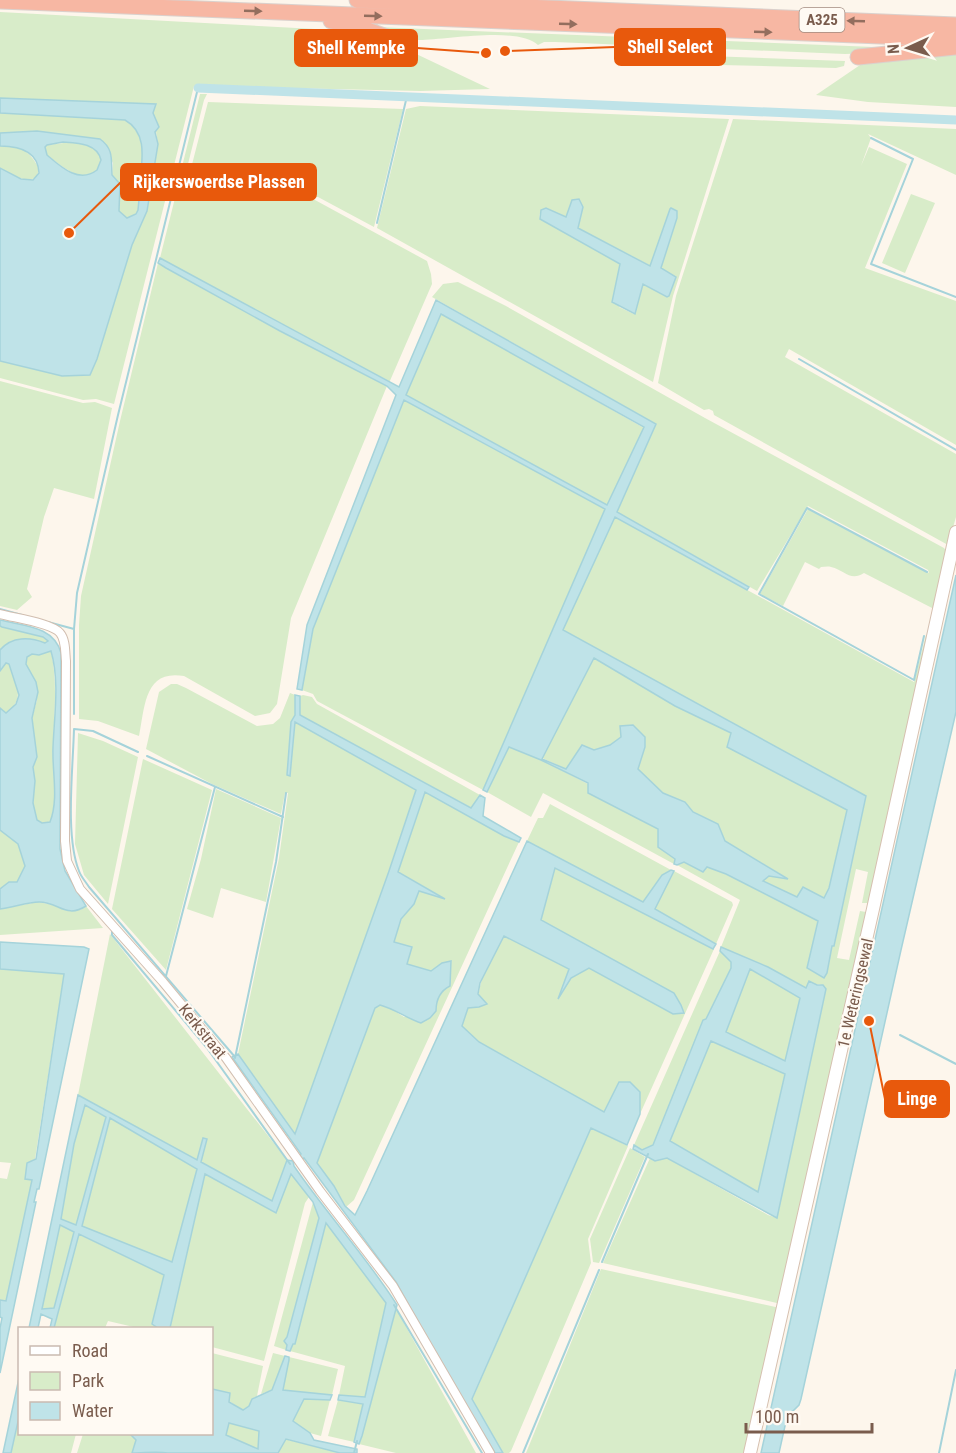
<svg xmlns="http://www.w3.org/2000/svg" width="956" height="1453" viewBox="0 0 956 1453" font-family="'Roboto Condensed',sans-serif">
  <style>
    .green { fill: #d8ecc9; fill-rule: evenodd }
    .water { fill: #bfe3e8; stroke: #a5d3da; stroke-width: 1.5; fill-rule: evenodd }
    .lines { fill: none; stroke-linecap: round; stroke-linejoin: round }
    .stream { stroke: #a5d3da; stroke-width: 2 }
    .canal { stroke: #bfe3e8; stroke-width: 9 }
    .street-casing { stroke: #d1beb0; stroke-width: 10 }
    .secondary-casing { stroke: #d6c0b0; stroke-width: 14 }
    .highway-casing { stroke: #dad1cd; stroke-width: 17 }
    .street { stroke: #fff; stroke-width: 8 }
    .secondary { stroke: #fff; stroke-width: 12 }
    .highway { stroke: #f7b7a3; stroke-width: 15 }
    .oneway { fill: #936e5e }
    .labels { text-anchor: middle; stroke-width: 4.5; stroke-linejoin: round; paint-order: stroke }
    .shield { fill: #fffaf3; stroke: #a28b7f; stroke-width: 1.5 }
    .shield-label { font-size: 15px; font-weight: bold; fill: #7a5c4d }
    .street-label { font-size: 16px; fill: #7a5c4d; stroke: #fffaf3 }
    .leader { fill: none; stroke: #e8590c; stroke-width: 2 }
    .callout-dot { fill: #e8590c; stroke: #fffaf3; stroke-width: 2 }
    .callout { fill: #e8590c; stroke: #e8590c; stroke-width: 2 }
    .callout-label { font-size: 18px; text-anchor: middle; font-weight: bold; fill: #fff }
  </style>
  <rect width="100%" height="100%" fill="#fdf6ec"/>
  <path class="green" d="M0 12 353 31 410 51 490 89 420 91 194 86 114 404 96 399 83 400 0 378V361L62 376 97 359 132 245 147 211 158 144 153 113 155 104 0 98Z
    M375 27 899 48 872 53 845 54 555 42H544L538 45C518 26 446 40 419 40 405 41 388 32 375 27Z
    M956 50V107L868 102 816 95 863 63Z
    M708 56 845 61 844 66 836 68 721 65Z
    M200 94H207L204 100 183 184 178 183Z
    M208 102 403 109 374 227 318 197 187 184Z
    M420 106 729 119 673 296 653 382 377 228 406 109ZM546 208 566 218 581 216 578 228 651 266 670 209 671 208 677 211V218L661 268 667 297 643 284 634 314 619 307 620 264 540 219C539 213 540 211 546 208Z
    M0 113 125 120C135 125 141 139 144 149L138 210 136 214 127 218 119 211 120 184 112 175 113 163 100 139 37 131 0 133Z
    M733 119 956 129V175L868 134 871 138 861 166 869 147 907 164 865 268 956 301V445L789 349 785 357 956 454V517L948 545 714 415 713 411 709 409 704 410 658 383 676 296Z
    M72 142 92 147 100 155V165C86 189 62 166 47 155L45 147 47 145Z
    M0 146C22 147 28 149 39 168L37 177C24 185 12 173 0 168Z
    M178 186 315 200 427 261 431 274 432 284 389 383 160 258Z
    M911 194 935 203 905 273 882 263Z
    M158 263 280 331 387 386 291 618 277 704 270 713 255 716 184 676C144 669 145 707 139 736L98 721 79 719V625L81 596 120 421Z
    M458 282 506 306 705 418 944 548 947 552 934 609 864 573C850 582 845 570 831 567 828 566 824 567 821 567L819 569 805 562 783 606 760 594 808 509 929 573 928 570 808 506 757 591 617 512 656 424 432 297 443 284Z
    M441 313 644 428 607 505 406 395Z
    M0 381 83 403 95 402 112 408 94 499 54 488 44 517 27 589 32 597 17 610 0 606Z
    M404 400 605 509 483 790 317 701 313 694 302 690 313 629Z
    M615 517 914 682 926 635 928 637 871 903H862L868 872 856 869 837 958 849 960 860 911 866 912 868 914 781 1304 603 1263 650 1158 655 1161 667 1158 768 1215 777 1218 826 989 822 985 819 984 806 988 768 967 721 947 740 900 677 865 684 862 702 872 707 867 726 874 818 921 807 968 829 958 832 946H834L866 796 563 630Z
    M0 626 43 637 48 641 45 643 41 641 2 647 0 650Z
    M51 651C58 683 54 716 53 748 52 772 59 799 50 822L42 823 37 820 33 803 35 781 33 767 37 757 32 718 37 700 26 664 27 657 33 654 39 655Z
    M594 658 675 706 731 733 728 747 847 810 829 889 823 899 797 897 763 881 769 876 787 878 725 841 718 824 693 812 685 802 663 793 638 769 645 747 621 737 610 745 594 750 582 745 566 769 542 758Z
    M6 663H9C18 681 25 701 6 713L0 708V671Z
    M171 684H177L186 688 257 726 273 724 280 718 290 693 295 695V715L291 723 290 775 295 722 416 790 389 871 295 1135 238 1054 279 858 288 793H285L281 814 212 784 146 749 159 692Z
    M303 695 312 697 317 704 480 795 472 808 299 715 300 696Z
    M78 733 103 741 138 757 108 904 84 875 75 844Z
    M509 747 541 760 588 784V793L658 829 675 860 674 864 543 793 531 817 487 792Z
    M143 759 212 790 166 970 112 909Z
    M216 789 281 818 266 902 221 888 213 918 187 909 201 859Z
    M425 791 504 836 519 842 354 1200 346 1207 334 1186 317 1163 375 1008 380 1005 390 1008 404 1017 436 1003 443 990 450 985 442 963 431 971 406 964 412 947 394 942 401 919 414 904 419 890 444 898 398 872Z
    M550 804 671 870 662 875 643 902 533 845 527 841 538 818H543Z
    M0 830 18 844 25 866 17 882H9L0 889Z
    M555 868 714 949 640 1114V1092L619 1082 604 1113 479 1042 462 1026 468 1008 479 1007C476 980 491 960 504 936L569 969 560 995 571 978 589 968 630 990 582 943 541 920Z
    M674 871 732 902 733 905 716 944 655 909Z
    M38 902 80 910 86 906 103 928 0 935V909Z
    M110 934 287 1160 272 1201 201 1162 207 1139 203 1138 197 1160 78 1095Z
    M720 951 731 962V968L706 1020 703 1021 653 1146 642 1150 634 1145Z
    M0 969 64 974 35 1159 27 1163 32 1180 6 1301 0 1300V1178L7 1179 11 1163 0 1162Z
    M750 969 800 998 785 1062 726 1032Z
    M711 1041 785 1074 758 1192 670 1141Z
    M84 1105 106 1117 77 1226 61 1219 74 1144Z
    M110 1117 197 1169 172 1262 82 1226Z
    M591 1128 628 1146 588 1239 591 1263 511 1451 509 1453H503L472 1400Z
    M630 1148 645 1157 599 1263 593 1262 590 1239Z
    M291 1173 309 1197 305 1203 264 1361 212 1347V1328H170L205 1174 276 1213Z
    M313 1202 319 1218 287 1337 285 1341 287 1345 286 1350 274 1346Z
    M326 1222 387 1303 365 1397 339 1395 345 1366 290 1351 293 1344H295Z
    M59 1225 74 1232 54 1308 42 1309Z
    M78 1234 164 1275 152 1324 158 1328H138L108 1321 105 1328H54Z
    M601 1269 780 1308 745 1453H526Z
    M395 1307 476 1453H396L359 1444 362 1436Z
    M212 1353 263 1366 257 1396 252 1399 249 1406 242 1410 212 1389Z
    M273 1353 285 1356 272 1390 261 1394Z
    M289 1357 338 1369 332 1395 283 1390Z
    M308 1398 330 1400 321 1436 310 1433 293 1421 304 1399Z
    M338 1400 363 1404 354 1442 328 1436Z
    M19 1417 20 1434H76L71 1453H11Z
    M229 1423 259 1431 258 1449 226 1435Z
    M83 1434H130L136 1440 133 1453H77Z
    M285 1439 340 1453H278Z"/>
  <path class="water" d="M0 98 156 104 153 113 159 127 155 132 158 144 147 211 132 245 97 359 90 375 62 376 0 361V168L21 179 33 180 39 173C38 151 18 146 0 146V133L37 131 100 139C114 149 111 160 112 175L120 184 119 211 127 218 136 214 138 210C139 200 140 191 140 181 142 160 148 133 125 120L0 113ZM63 142C77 143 97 143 101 160L97 170C79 184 61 167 47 155L45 147 47 145Z
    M579 199 583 207 578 228 650 266 670 209 671 208 677 211V218L661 268 676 277 669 296 667 297 643 284 635 314 612 302 620 264 540 219 541 210 546 208 566 217 572 200Z
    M160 258 399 387 436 300 656 424 617 512 749 587 747 590 615 517 563 630 866 796 834 946H832L827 973 824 978 807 968 818 921 726 874 707 867 703 872 684 862 677 865 674 864 675 859 658 847V829L588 793V783L541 760 509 747 487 792 483 790 605 509 404 400 313 629 302 690 297 689 307 625 396 395 387 386 280 331 166 268 158 263ZM441 314 644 427 607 505 406 395ZM594 658 675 706 731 733 727 747 847 810 829 888 824 898 803 887 797 897 763 881 769 876 788 879 725 841 718 824 693 812 685 802 663 793 638 769 645 747V737L633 725 620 726 621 737 610 745 594 750 582 745 566 769 542 759Z
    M956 575V712L901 950 801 1399 799 1405 787 1417 779 1453H761Z
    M0 620C24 626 54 626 61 653L60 849 65 871 86 906C66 919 59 902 39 902 26 902 13 908 0 909V889L9 882H17L25 866 18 844 0 830V708L6 713 16 704 19 695 9 664 6 663 0 671V650C12 636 30 637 45 643L48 641 43 637 2 627 0 626ZM51 651C60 682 54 717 53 748 52 772 59 799 50 822L42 823 37 820 33 803 35 781 33 767 37 757 32 718 38 692 36 682 26 664 27 657 32 654 39 655Z
    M295 695 300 696V715L471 808 480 795 485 798 483 816 521 838 519 842 504 836 425 792 398 872 445 899 419 891 414 904 401 919 394 942 412 947 407 964 431 971 442 963 451 961 450 986C440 991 436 1000 436 1011L430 1018 421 1023C406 1018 395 1009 380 1005L375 1008 317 1163 334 1186 345 1206 355 1215 367 1191 527 841 643 902 662 875 671 870 674 871 655 909 716 944 713 949 555 868 541 920 674 993 681 1005 684 1013 673 1014 589 968 571 978 558 999 569 969 504 936 480 983 478 994 487 1004 479 1007 468 1008 462 1026 479 1042 604 1112 619 1082H630L640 1092V1114L627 1145 591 1128 472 1399 503 1453H495L442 1365 396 1282 304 1158 302 1159 300 1155 301 1154 232 1057 238 1054 295 1134 389 871 416 790 295 722 290 776 287 775 291 722 295 715Z
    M0 942 84 947 89 949 39 1189H37L34 1202H36L0 1373V1328L2 1318 0 1317V1300L6 1301 32 1180 25 1179 27 1163 36 1159 64 974 0 969Z
    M721 947 768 967 806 988 809 981 817 985H823L826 989 777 1218 667 1158 655 1161 633 1149 634 1145 642 1150 653 1145 703 1020 706 1019 731 968V962L720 951ZM750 969 800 998 785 1061 726 1032ZM711 1041 785 1074 758 1192 670 1141Z
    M78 1095 197 1160 203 1138 207 1139 201 1162 272 1201 287 1160 293 1161 294 1166C326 1213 366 1256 397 1305L362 1436 359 1444 354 1442 363 1404 338 1400 339 1395 365 1397 386 1303 326 1223 295 1344H293L290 1351 286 1350 287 1345 284 1341 287 1337 319 1218 313 1202 291 1174 276 1213 205 1174 170 1328H158L152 1324 164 1275 79 1234 54 1328H50L52 1319 41 1314 38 1328H29ZM85 1105 106 1117 76 1225 61 1219 74 1144ZM110 1118 197 1169 172 1262 82 1226ZM60 1225 74 1232 54 1308 42 1309Z
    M285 1356 289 1357V1360L283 1390 332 1395 330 1400 304 1399 293 1421 310 1433 314 1440 357 1449V1453H340L286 1439 278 1453H168C156 1451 145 1453 132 1453L136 1440 130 1434H212V1389L230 1393 229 1402 243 1410 249 1406 252 1399 272 1390ZM229 1423 259 1431 258 1449 226 1435Z
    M19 1378V1417L11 1453H3Z"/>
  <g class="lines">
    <path class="stream" d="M871 138 913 159 871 264 956 297
      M377 223 407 96
      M799 359 956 450
      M0 609 22 615
      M48 622 74 629
      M924 636 914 680 759 594 807 508 927 572
      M74 714V629L77 593 118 415 198 88
      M138 752 93 731 74 729C73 769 65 836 79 871 81 877 86 882 89 887L235 1057
      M147 756 283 817
      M112 931V935L207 1048 290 1164
      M166 976 215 787
      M900 1035 956 1064
      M235 1058 276 862 286 793
      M602 1262 648 1154
      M394 1305 482 1453
      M354 1453 357 1441
      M523 1453 599 1270
      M939 1453 956 1370"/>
    <path class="canal" d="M198 88 956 120"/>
    <defs>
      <path id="street" d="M0 614C14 618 52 623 60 633 66 640 65 653 66 661L65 841 67 861 80 889 163 982 226 1058 320 1191 393 1286 490 1453"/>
      <path id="secondary" d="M750 1453 873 909 956 532"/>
      <path id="highway" d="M357 0 956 25
        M0 1 956 39
        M331 21 359 27 409 45
        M858 57 956 47"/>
    </defs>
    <use href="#street" class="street-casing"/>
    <use href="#secondary" class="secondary-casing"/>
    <use href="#highway" class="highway-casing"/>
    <use href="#street" class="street"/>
    <use href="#secondary" class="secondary"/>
    <use href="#highway" class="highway"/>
  </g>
  <defs><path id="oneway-solid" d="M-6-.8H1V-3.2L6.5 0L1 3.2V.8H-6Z" transform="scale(1.5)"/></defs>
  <g class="oneway">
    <use href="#oneway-solid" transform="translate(253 11) rotate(2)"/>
    <use href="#oneway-solid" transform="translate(373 16) rotate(2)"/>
    <use href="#oneway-solid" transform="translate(856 21) rotate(-178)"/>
    <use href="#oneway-solid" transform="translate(568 24) rotate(2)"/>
    <use href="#oneway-solid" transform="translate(763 32) rotate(2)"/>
  </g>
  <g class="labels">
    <rect class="shield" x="799.5" y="8" width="45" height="24" rx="4.5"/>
    <g class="shield-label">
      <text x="822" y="25">A325</text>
    </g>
    <g class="street-label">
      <text transform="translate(855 993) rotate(-77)" y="6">1e Weteringsewal</text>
      <text transform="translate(203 1031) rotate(51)" y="6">Kerkstraat</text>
    </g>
  </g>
  <path class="leader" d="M505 51L615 47M486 53L417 48M69 233L121 182M869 1021L885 1099"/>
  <g class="callout-dot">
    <circle cx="505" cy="51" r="6"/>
    <circle cx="486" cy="53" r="6"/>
    <circle cx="69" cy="233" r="6"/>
    <circle cx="869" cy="1021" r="6"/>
  </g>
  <g class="callout">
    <rect x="615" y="29" width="110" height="36" rx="6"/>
    <rect x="295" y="30" width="122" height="36" rx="6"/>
    <rect x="121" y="164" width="195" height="36" rx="6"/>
    <rect x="885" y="1081" width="64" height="36" rx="6"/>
  </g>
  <g class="callout-label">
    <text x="670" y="53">Shell Select</text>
    <text x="356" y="54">Shell Kempke</text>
    <text x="219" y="188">Rijkerswoerdse Plassen</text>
    <text x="917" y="1105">Linge</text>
  </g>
  <rect x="18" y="1327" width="195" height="108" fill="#fffaf3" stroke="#cabbb1" stroke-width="1.5"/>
  <rect x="30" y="1346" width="30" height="9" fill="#ffffff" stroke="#cabbb1" stroke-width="1.5"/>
  <text x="72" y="1357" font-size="18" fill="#7a5c4d">Road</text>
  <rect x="30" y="1372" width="30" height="18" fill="#d8ecc9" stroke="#cabbb1" stroke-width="1.5"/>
  <text x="72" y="1387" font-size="18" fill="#7a5c4d">Park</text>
  <rect x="30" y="1402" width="30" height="18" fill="#bfe3e8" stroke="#cabbb1" stroke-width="1.5"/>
  <text x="72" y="1417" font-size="18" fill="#7a5c4d">Water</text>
  <g transform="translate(908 48) rotate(266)" stroke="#fffaf3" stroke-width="4.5" paint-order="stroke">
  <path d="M0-4.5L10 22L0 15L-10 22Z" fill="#7a5c4d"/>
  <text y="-9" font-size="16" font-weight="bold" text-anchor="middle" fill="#7a5c4d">N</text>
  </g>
  <path d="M746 1423v9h126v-9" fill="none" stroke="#7a5c4d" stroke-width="3"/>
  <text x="755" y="1423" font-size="18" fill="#7a5c4d" stroke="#fffaf3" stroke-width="4.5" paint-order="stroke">100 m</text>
</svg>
